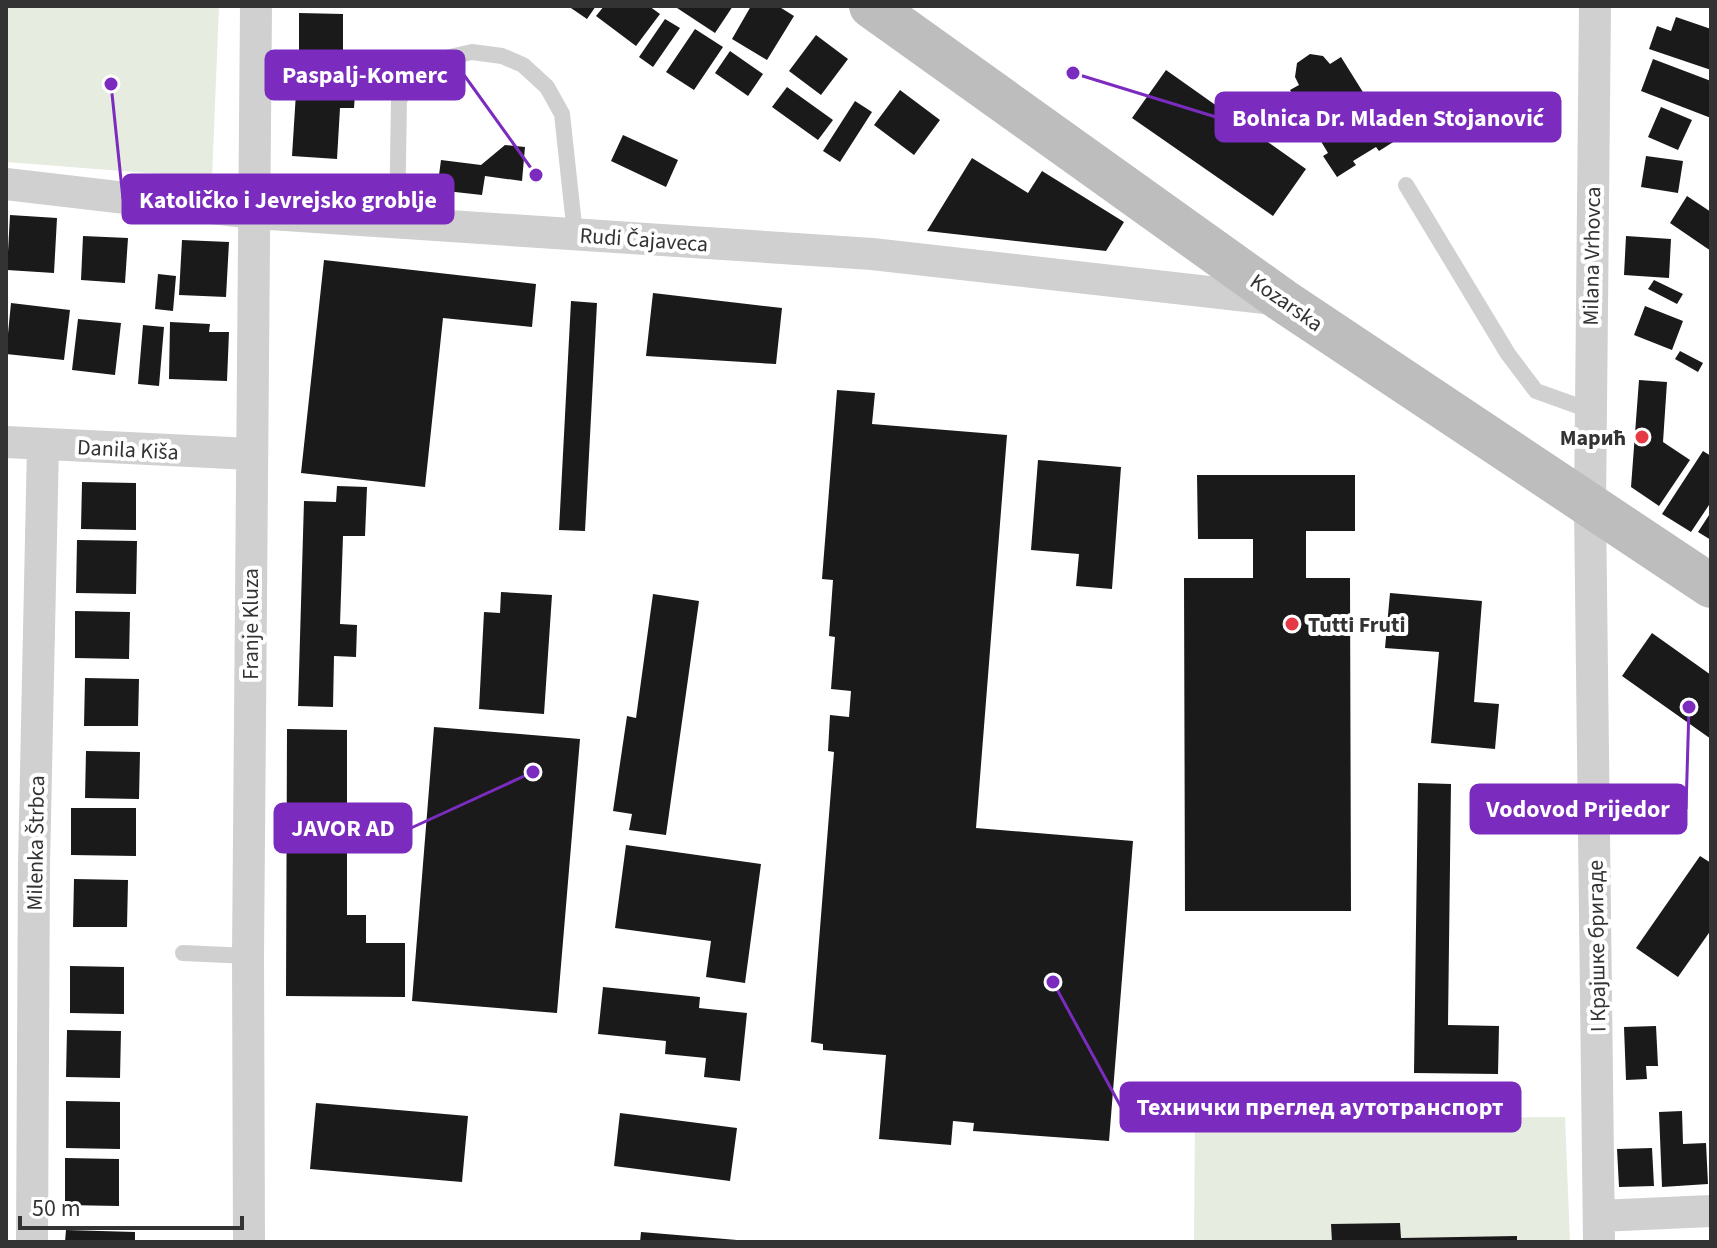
<svg xmlns="http://www.w3.org/2000/svg" width="1717" height="1248" viewBox="0 0 1717 1248" font-family="'Source Sans 3',sans-serif">
  <style>
    .green { fill: #e6ecdf }
    .building { fill: #1a1a1a }
    .lines { fill: none; stroke-linecap: round; stroke-linejoin: round }
    .lane { stroke: #d0d0d0; stroke-width: 16 }
    .street { stroke: #d0d0d0; stroke-width: 32 }
    .secondary { stroke: #bdbdbd; stroke-width: 44 }
    .poi-dot { fill: #e63946; stroke: #fff; stroke-width: 3 }
    .labels { text-anchor: middle; stroke-width: 8; stroke-linejoin: round; paint-order: stroke }
    .street-label { font-size: 22px; fill: #333; stroke: #fff }
    .poi-label { font-size: 22px; font-weight: bold; fill: #333; stroke: #fff; text-anchor: end }
    .leader { fill: none; stroke: #7b2cbf; stroke-width: 3 }
    .callout-dot { fill: #7b2cbf; stroke: #fff; stroke-width: 3 }
    .callout { fill: #7b2cbf; stroke: #7b2cbf; stroke-width: 3 }
    .callout-label { font-size: 24px; text-anchor: middle; font-weight: bold; fill: #fff }
  </style>
  <rect width="100%" height="100%" fill="#fff"/>
  <path class="green" d="M6 6H219L212 178 6 162Z
    M1565 1117 1570 1242H1194L1195 1120Z"/>
  <path class="building" d="M568 6H596L587 19Z
    M604 6H649L660 14 636 46 596 16Z
    M674 6H733L715 33Z
    M751 6H778L794 16 767 60 732 39Z
    M299 13 343 14V54L299 53Z
    M1676 17 1711 29V70L1649 49 1657 26 1671 31Z
    M665 19 680 28 653 67 639 57Z
    M695 29 723 47 694 90 666 72Z
    M816 35 848 59 821 95 789 71Z
    M730 51 763 74 748 96 715 73Z
    M1310 54 1323 56 1330 64 1341 57 1381 121 1385 118 1398 139 1379 151 1376 147 1353 161 1356 165 1337 177 1323 156 1328 153 1290 90 1299 85 1295 77 1297 63Z
    M1653 59 1711 81V118L1641 91Z
    M1166 70 1306 169 1273 216 1132 118Z
    M297 77 356 80 354 108H340L337 159 292 156Z
    M787 87 833 120 818 140 772 107Z
    M900 90 940 120 914 155 874 125Z
    M855 101 872 112 840 162 823 151Z
    M1661 107 1692 120 1678 150 1648 137Z
    M623 135 678 160 666 187 611 161Z
    M505 145 525 147 522 181 485 176 482 195 437 190 441 160 481 165Z
    M1646 156 1683 161 1678 193 1641 187Z
    M972 158 1028 193 1042 171 1124 222 1106 251 927 231Z
    M1687 196 1711 212V251L1670 223Z
    M10 215 57 218 54 273 7 270Z
    M83 236 128 238 125 283 81 280Z
    M1626 236 1671 239 1669 278 1624 275Z
    M182 240 229 242 226 297 179 295Z
    M324 260 536 284 532 327 443 318 425 487 301 473Z
    M158 274 176 276 173 311 155 309Z
    M1654 280 1683 294 1677 304 1648 289Z
    M653 293 782 308 776 364 646 356Z
    M571 301 597 303 585 531 559 530Z
    M11 303 70 310 64 360 6 354Z
    M1645 306 1683 321 1672 350 1634 335Z
    M78 319 121 323 115 375 72 370Z
    M170 322 210 324 209 332H229L227 381 169 379Z
    M143 325 164 327 159 386 138 384Z
    M1680 351 1703 363 1698 372 1675 359Z
    M1639 380 1667 382 1663 442 1690 460 1659 506 1631 487Z
    M837 390 875 393 872 424 1007 435 976 828 1133 841 1109 1141 973 1131 974 1123 953 1121 951 1145 879 1139 886 1055 823 1050V1044L811 1042 834 752 828 751 830 715 849 717 851 691 831 689 835 637 829 636 833 580 822 579Z
    M1703 451 1711 456V502L1691 532 1662 514Z
    M1038 460 1121 467 1112 589 1076 586 1079 554 1031 550Z
    M1197 475H1355V531H1306V578H1350L1351 911H1185L1184 578H1253V539H1198Z
    M82 482 136 483V530L81 529Z
    M337 486 367 487 365 536H343L340 624 357 625 356 657 334 656 333 707 298 706 304 501 336 502Z
    M1711 512V540L1698 532Z
    M77 540 137 541 136 594 76 593Z
    M501 592 552 595 544 714 479 709 484 612 500 613Z
    M1390 593 1482 601 1474 702 1499 704 1495 749 1431 743 1439 652 1385 648Z
    M653 594 699 601 666 835 629 830 632 814 613 811 627 716 636 718Z
    M75 611 130 612 129 659 75 658Z
    M1652 633 1711 675V739L1622 676Z
    M85 678 139 679 138 726H84Z
    M434 727 580 739 557 1013 412 1001Z
    M287 729 347 730V915H366V943H405V997L286 996Z
    M86 751 140 752 139 799 85 798Z
    M1418 783 1451 784 1448 1025 1499 1026 1498 1074 1414 1073Z
    M71 808H136V856L71 855Z
    M626 845 761 864 745 983 706 977 711 941 615 928Z
    M1700 856 1711 863V930L1678 977 1636 948Z
    M74 879 128 880 127 927H73Z
    M70 966 124 967V1014L70 1013Z
    M603 987 700 997 699 1008 747 1013 740 1081 704 1077 706 1058 665 1054 666 1041 598 1034Z
    M1656 1026 1658 1066H1646L1647 1079 1626 1080 1624 1027Z
    M67 1030 121 1031 120 1078 66 1077Z
    M66 1101 120 1102V1149L66 1148Z
    M316 1103 468 1116 462 1182 310 1169Z
    M1682 1111 1683 1144 1706 1143 1708 1184 1662 1187 1659 1112Z
    M620 1113 737 1128 730 1181 614 1166Z
    M1652 1148 1654 1186 1619 1187 1617 1149Z
    M65 1158 119 1159V1206L65 1205Z
    M1400 1223 1401 1238 1517 1236V1242H1332L1331 1224Z
    M66 1230 135 1232V1242H65Z
    M641 1232 737 1240V1242H640Z"/>
  <g class="lines">
    <path class="lane" d="M1406 185 1508 354 1536 391 1589 410
      M397 222 399 99 423 71 441 59 472 52 502 56 523 65 547 87 562 114 575 234
      M183 953 248 956"/>
    <path class="street" d="M1595 6 1590 507 1599 1242
      M6 184 254 213 872 254 1281 300
      M6 442 251 454
      M1599 1216 1711 1211
      M32 1242 34 865 43 444
      M249 1242 248 956 256 6"/>
    <path class="secondary" d="M871 6 1282 300 1711 586"/>
  </g>
  <g class="poi-dot">
    <circle cx="1642" cy="437" r="8"/>
    <circle cx="1292" cy="624" r="8"/>
  </g>
  <g class="labels">
    <g class="street-label">
      <text transform="translate(644 239) rotate(4)" y="8">Rudi Čajaveca</text>
      <text transform="translate(1591 256) rotate(-89)" y="8">Milana Vrhovca</text>
      <text transform="translate(1287 302) rotate(35)" y="8">Kozarska</text>
      <text transform="translate(128 449) rotate(3)" y="8">Danila Kiša</text>
      <text transform="translate(250 624) rotate(-90)" y="8">Franje Kluza</text>
      <text transform="translate(35 843) rotate(-89)" y="8">Milenka Štrbca</text>
      <text transform="translate(1596 946) rotate(-91)" y="8">I Крајшке бригаде</text>
    </g>
    <g class="poi-label">
      <text x="1626" y="445">Марић</text>
      <text x="1308" y="632" text-anchor="start">Tutti Fruti</text>
    </g>
  </g>
  <path class="leader" d="M536 175L464 75M1073 73L1216 117M111 84L123 199M1689 707L1686 809M533 772L411 828M1053 982L1121 1107"/>
  <g class="callout-dot">
    <circle cx="536" cy="175" r="8"/>
    <circle cx="1073" cy="73" r="8"/>
    <circle cx="111" cy="84" r="8"/>
    <circle cx="1689" cy="707" r="8"/>
    <circle cx="533" cy="772" r="8"/>
    <circle cx="1053" cy="982" r="8"/>
  </g>
  <g class="callout">
    <rect x="266" y="51" width="198" height="48" rx="8"/>
    <rect x="1216" y="93" width="344" height="48" rx="8"/>
    <rect x="123" y="175" width="330" height="48" rx="8"/>
    <rect x="1471" y="785" width="215" height="48" rx="8"/>
    <rect x="275" y="804" width="136" height="48" rx="8"/>
    <rect x="1121" y="1083" width="399" height="48" rx="8"/>
  </g>
  <g class="callout-label">
    <text x="365" y="83">Paspalj-Komerc</text>
    <text x="1388" y="126">Bolnica Dr. Mladen Stojanović</text>
    <text x="288" y="208">Katoličko i Jevrejsko groblje</text>
    <text x="1578" y="817">Vodovod Prijedor</text>
    <text x="343" y="836">JAVOR AD</text>
    <text x="1320" y="1115">Технички преглед аутотранспорт</text>
  </g>
  <rect width="1717" height="1248" fill="none" stroke="#333333" stroke-width="16"/>
  <path d="M20 1216v12h222v-12" fill="none" stroke="#333333" stroke-width="4"/>
  <text x="32" y="1216" font-size="24" fill="#333333" stroke="#ffffff" stroke-width="6" paint-order="stroke">50 m</text>
</svg>
